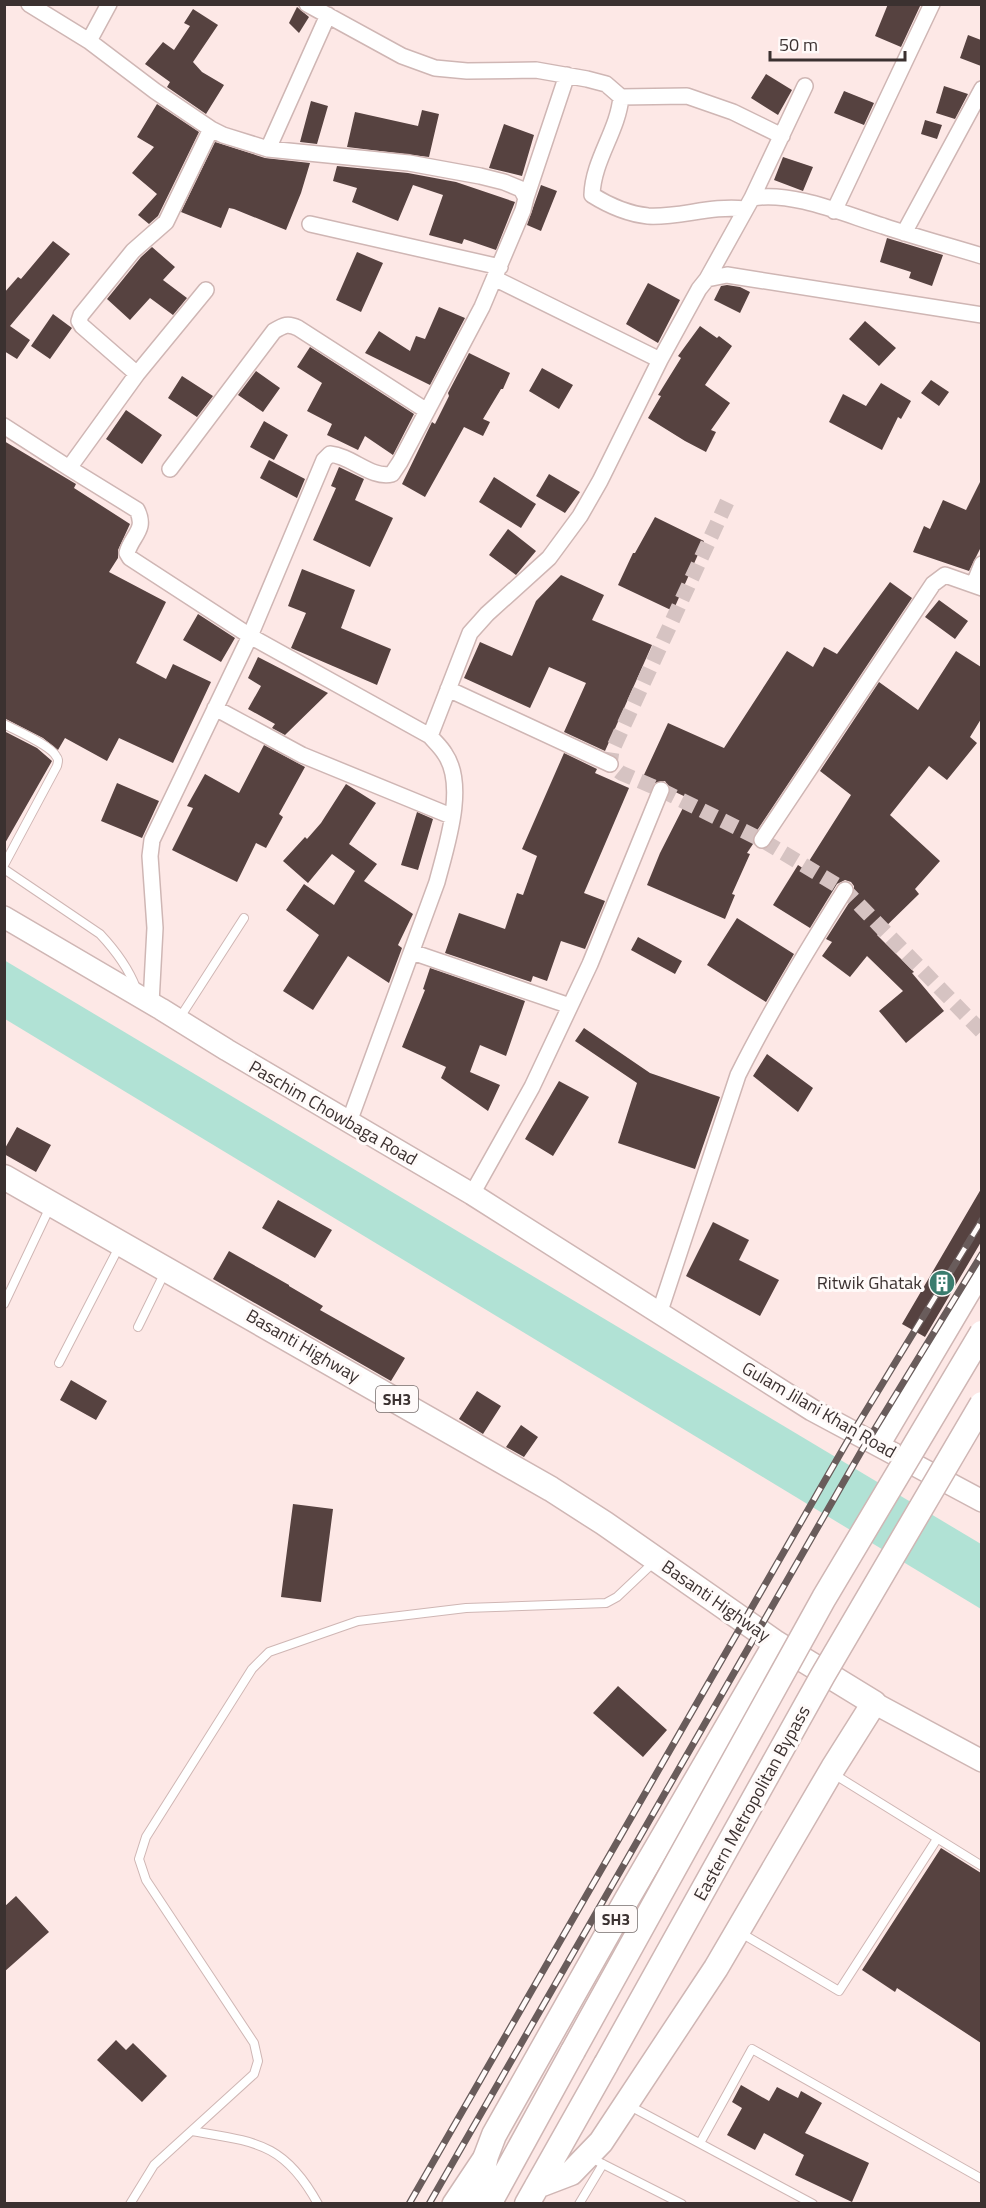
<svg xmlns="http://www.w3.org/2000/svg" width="986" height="2208" viewBox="0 0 986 2208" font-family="'Titillium Web',sans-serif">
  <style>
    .water { fill: #b1e2d5 }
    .building { fill: #564240 }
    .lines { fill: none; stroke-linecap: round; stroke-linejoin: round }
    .street-tunnel { stroke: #d6c3c2; stroke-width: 15; stroke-dasharray: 15 8; stroke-linecap: butt }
    .lane-casing { stroke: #cfb6b4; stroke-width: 10 }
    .street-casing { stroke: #cfb6b4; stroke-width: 18 }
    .secondary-casing { stroke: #cfb6b4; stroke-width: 24 }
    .primary-casing { stroke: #cfb6b4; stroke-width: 27 }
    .lane { stroke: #fff; stroke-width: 8 }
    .street { stroke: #fff; stroke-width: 15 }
    .secondary { stroke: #fff; stroke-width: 21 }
    .primary { stroke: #fff; stroke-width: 24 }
    .rail-casing { stroke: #695c5b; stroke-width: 7 }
    .rail { stroke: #fffaf9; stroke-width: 4.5; stroke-dasharray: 14; stroke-linecap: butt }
    .primary-bridge-casing { stroke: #cfb6b4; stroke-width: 27; stroke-linecap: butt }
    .primary-bridge { stroke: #fff; stroke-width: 24 }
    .labels { text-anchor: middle; stroke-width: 6; stroke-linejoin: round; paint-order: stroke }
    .shield { fill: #fffaf9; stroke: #766d6c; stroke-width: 1.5 }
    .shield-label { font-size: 16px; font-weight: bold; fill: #3b3130 }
    .street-label { font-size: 18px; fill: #3b3130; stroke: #fffaf9 }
    .poi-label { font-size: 18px; fill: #3b3130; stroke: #fffaf9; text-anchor: end }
  </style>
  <rect width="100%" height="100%" fill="#fde8e6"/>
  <path class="water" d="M4 960 981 1544V1609L5 1019Z"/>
  <path class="building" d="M888 4H921L901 47 875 36Z
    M297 7 309 17 299 33 289 23Z
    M193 9 218 25 193 62 202 72 224 85 206 114 167 87 170 82 145 64 163 42 174 50 190 26 184 23Z
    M968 35 981 40V66L960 58Z
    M766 74 792 90 778 115 751 98Z
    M944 86 968 94 955 119 936 113Z
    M844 91 874 103 864 125 834 113Z
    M311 101 328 106 317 144 300 142Z
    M157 104 199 132 158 216 149 224 138 215 157 194 132 173 154 147 137 137Z
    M422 110 439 114 429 157 347 147 355 112 418 126Z
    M925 120 942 125 937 139 921 134Z
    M504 124 534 135 522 176 489 168Z
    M215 142 265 158 310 163 301 193 286 230 234 209 229 208 221 228 181 212Z
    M783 157 813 167 803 191 774 180Z
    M337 166 408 173 456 182 515 202 496 250 464 239 462 244 429 235 443 195 413 185 398 221 352 202 357 188 333 181Z
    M541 185 557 191 541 231 527 225Z
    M887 238 943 255 932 286 909 278 911 272 880 262Z
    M53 241 70 254 10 326 30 340 17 359 4 351V293L18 277 21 279Z
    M152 247 175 267 163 280 187 298 173 315 150 298 130 320 107 299 141 257Z
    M357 252 383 263 361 312 336 300Z
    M648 283 680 300 658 343 626 324Z
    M727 285 740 287 750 292 740 313 714 300 721 286Z
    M439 307 465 318 430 385 365 353 379 331 410 351 416 336 425 339Z
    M53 314 72 328 50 359 31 346Z
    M865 321 896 348 879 366 849 339Z
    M700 326 717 338 719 336 732 346 705 385 730 403 711 430 716 432 706 452 685 441 648 418 661 396 658 395 681 358 678 356Z
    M310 347 414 414 393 455 365 436 358 450 327 435 332 424 307 411 322 383 297 367Z
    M469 353 510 373 503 389H501L483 419 490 422 483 436 464 427 425 497 402 484 432 422 435 424 449 396 448 393Z
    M542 368 573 385 559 409 529 391Z
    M256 371 280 388 263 412 238 395Z
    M182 376 213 396 197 417 168 398Z
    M931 380 949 392 939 406 921 393Z
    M881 383 911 401 901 419 898 417 882 450 829 422 843 394 866 406Z
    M126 410 162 435 142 464 106 439Z
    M264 421 288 435 274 460 250 447Z
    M4 441 76 484 74 488 130 524 118 550V558L109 572 166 602 136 663 166 679 173 664 211 682 173 763 119 738 107 761 65 738 58 750 43 738 4 718Z
    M269 460 305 479 297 498 260 478Z
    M339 467 364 479 355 500 393 518 370 567 313 540 336 488 331 486Z
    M549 474 580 492 565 513 536 496Z
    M494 477 536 504 521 528 479 502Z
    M981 480V547L969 571 913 552 924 526 930 529 943 500 966 510Z
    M655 517 704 541 673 611 618 585 633 553H635Z
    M508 529 536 551 516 575 489 555Z
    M302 569 355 590 341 628 391 649 377 685 291 648 306 613 288 606Z
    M561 575 604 595 592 620 652 645 605 751 564 732 586 683 549 667 530 708 464 678 480 642 512 656 536 601Z
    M890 582 912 598 754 835 753 844 747 853 750 854 732 894 735 895 725 919 647 885 660 853 688 798 671 790 665 781 655 783 643 777 668 723 724 748 787 651 813 667 824 647 837 654Z
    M939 600 968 621 955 639 925 617Z
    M198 614 235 638 221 662 183 640Z
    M956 651 981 667V719L970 737 977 743 947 780 929 766 890 815 940 861 915 889 919 894 877 935 914 972 912 973 944 1011 906 1043 879 1011 903 991 867 956 850 977 822 956 832 942 826 939 854 895V886L851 882 845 880 837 884 810 928 773 905 798 865 804 869 851 795 820 771 879 682 918 710Z
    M258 657 328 693 285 735 272 728 275 724 248 709 261 686 248 678Z
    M4 731 37 748 52 761 4 845Z
    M264 745 305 767 279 814 283 817 266 848 256 843 237 882 172 850 193 808 187 806 205 774 239 793Z
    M564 753 597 769 595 773 629 788 584 893 605 901 585 949 561 941 547 981 533 976 531 982 445 953 459 913 505 929 517 893 523 895 537 856 522 849Z
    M117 783 159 801 142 838 101 821Z
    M346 784 376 803 349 844 377 864 364 881 413 914 398 945 402 948 389 983 348 956 313 1010 283 991 319 935 286 910 304 884 334 905 355 871 332 854 308 883 283 861 305 837 307 839 321 823Z
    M417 812 433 819 418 870 401 865Z
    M737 918 794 954 766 1002 707 965Z
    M638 937 682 961 675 974 631 950Z
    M430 968 525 1001 506 1056 480 1045 470 1072 500 1085 488 1111 441 1078 446 1067 402 1047 425 990 423 989Z
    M584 1028 650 1073 720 1097 695 1169 618 1143 637 1083 575 1041Z
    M767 1054 813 1088 798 1112 753 1076Z
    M559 1081 589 1097 553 1156 525 1139Z
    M17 1127 51 1145 36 1172 4 1154V1150Z
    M981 1189V1242L925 1337 902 1324Z
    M278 1200 332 1230 315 1258 262 1228Z
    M713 1222 749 1240 739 1260 779 1280 760 1316 686 1276Z
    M229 1251 289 1285V1286L323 1306 320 1310 405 1358 391 1381 213 1279Z
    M71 1380 107 1401 96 1420 60 1400Z
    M477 1391 501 1406 483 1434 459 1419Z
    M521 1425 538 1437 524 1457 506 1447Z
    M293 1504 333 1509 321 1602 281 1597Z
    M618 1686 667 1730 643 1757 593 1713Z
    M941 1848 981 1873V2043L897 1988 895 1992 862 1970Z
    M16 1896 49 1932 4 1972V1907Z
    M116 2040 126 2050 133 2043 167 2076 142 2102 97 2060Z
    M741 2085 769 2101 777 2087 798 2098 801 2091 822 2103 805 2133 869 2163 852 2202 795 2175 804 2155 764 2133 755 2150 727 2135 742 2108 732 2102Z"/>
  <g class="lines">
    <path class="street-tunnel" d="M727 502 612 751 610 764 621 773 661 790 762 840 845 890 982 1032"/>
    <defs>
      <path id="lane" d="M4 724C17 731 50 745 56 756 59 760 58 761 57 766L4 865
        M4 869 100 934C115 950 128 967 136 988
        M179 1019 244 918
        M4 1304 50 1207
        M138 1327 165 1272
        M59 1363 119 1247
        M832 1773 982 1866
        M741 1933 839 1991 937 1839
        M628 2105 813 2204
        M192 2131C255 2142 284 2142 318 2204
        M700 2143 752 2049 982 2179
        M589 2157 682 2204
        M130 2204 154 2165 254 2074 258 2061 254 2043 146 1880 139 1859 146 1837 252 1669 269 1652 358 1621 466 1608 606 1603 617 1597 653 1563
        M579 2204 603 2164"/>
      <path id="street" d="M29 4 89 41 155 91 211 129 223 135 268 149 409 163 480 176 504 182 521 189 526 198 523 210 482 307 400 462 392 474C371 479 352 456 330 454L324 460 250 636 152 840 150 856 155 928 151 1003
        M307 4 402 56 435 68 467 71 536 70 587 79 606 84 621 97C618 131 593 160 592 195 608 205 629 214 648 216 679 218 711 205 745 209
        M89 41 109 4
        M621 97 687 96 733 112 782 136
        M268 149 328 15
        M526 198 567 75
        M752 198 805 86
        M834 211 932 4
        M310 224 500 267
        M904 233 982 89
        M496 279 660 360
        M707 279 752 198C793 191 844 214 883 226 916 237 949 246 982 256
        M137 374 82 326 79 321 81 315 133 251 166 222 211 129
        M4 426 69 468 137 510C147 530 132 535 127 553L130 558 250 636 430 736C435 742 441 747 445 754 467 786 446 847 437 882L349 1122
        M69 468 137 374 206 290
        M170 469 274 331C284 325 288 323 298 328L427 411
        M974 584 982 564
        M448 689 610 764
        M215 708 302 755 451 816
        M430 736 470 633 487 614 549 558 580 516 600 481 660 360 699 289 707 279 727 275 982 315
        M762 840 933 584 945 575 982 588
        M412 952 570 1006
        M472 1194 532 1087 590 964 661 790
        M659 1314 738 1075C770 1011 807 950 845 890"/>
      <path id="secondary" d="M4 917 161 1009 227 1050 472 1194 812 1410 982 1501
        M879 1445 982 1271
        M874 1703 982 1761
        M453 2204 483 2159"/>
      <path id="primary" d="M4 1177 551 1489 604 1523 776 1643 874 1703 833 1768 716 1968 601 2142 571 2173 537 2186
        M475 2204 486 2156 494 2135 627 1899 776 1643
        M489 2204 573 2051
        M527 2204 606 2064"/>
    </defs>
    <use href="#lane" class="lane-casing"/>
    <use href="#street" class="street-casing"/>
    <use href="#secondary" class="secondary-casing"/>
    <use href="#primary" class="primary-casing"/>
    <use href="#lane" class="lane"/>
    <use href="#street" class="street"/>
    <use href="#secondary" class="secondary"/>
    <use href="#primary" class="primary"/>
    <defs>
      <path id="rail" d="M409 2204 847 1442 982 1220
        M429 2204 862 1450 982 1254"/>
    </defs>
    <use href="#rail" class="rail-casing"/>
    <use href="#rail" class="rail"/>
    <defs>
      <path id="primary-bridge" d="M573 2051 824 1598 982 1333
        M606 2064 823 1675 982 1404"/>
    </defs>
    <use href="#primary-bridge" class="primary-bridge-casing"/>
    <use href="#primary-bridge" class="primary-bridge"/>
  </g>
  <defs>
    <symbol id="building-disc" viewBox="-11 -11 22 22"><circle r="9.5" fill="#3a7c6e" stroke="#fffaf9"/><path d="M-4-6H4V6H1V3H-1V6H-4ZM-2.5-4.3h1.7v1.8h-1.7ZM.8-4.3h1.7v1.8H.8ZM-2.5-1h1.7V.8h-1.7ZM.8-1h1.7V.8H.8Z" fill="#fff"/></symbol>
  </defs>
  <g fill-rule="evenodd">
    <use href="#building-disc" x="927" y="1268" width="30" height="30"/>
  </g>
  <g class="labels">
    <g class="shield">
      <rect x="376" y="1386" width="42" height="26" rx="4.5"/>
      <rect x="595" y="1906" width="42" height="26" rx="4.5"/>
    </g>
    <g class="shield-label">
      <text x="397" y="1405">SH3</text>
      <text x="616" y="1925">SH3</text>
    </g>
    <g class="street-label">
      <text transform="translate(333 1113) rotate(30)" y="6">Paschim Chowbaga Road</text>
      <text transform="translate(303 1346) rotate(30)" y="6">Basanti Highway</text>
      <text transform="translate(819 1410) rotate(30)" y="6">Gulam Jilani Khan Road</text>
      <text transform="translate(716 1601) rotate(35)" y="6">Basanti Highway</text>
      <text transform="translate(752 1803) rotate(-61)" y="6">Eastern Metropolitan Bypass</text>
    </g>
    <g class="poi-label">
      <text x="922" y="1289">Ritwik Ghatak</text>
    </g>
  </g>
  <rect width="986" height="2208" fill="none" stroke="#3b3130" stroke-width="12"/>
  <path d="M770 51v9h135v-9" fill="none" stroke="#3b3130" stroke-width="3"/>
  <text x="779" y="51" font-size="18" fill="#3b3130" stroke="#fffaf9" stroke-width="4.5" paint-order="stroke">50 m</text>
</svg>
